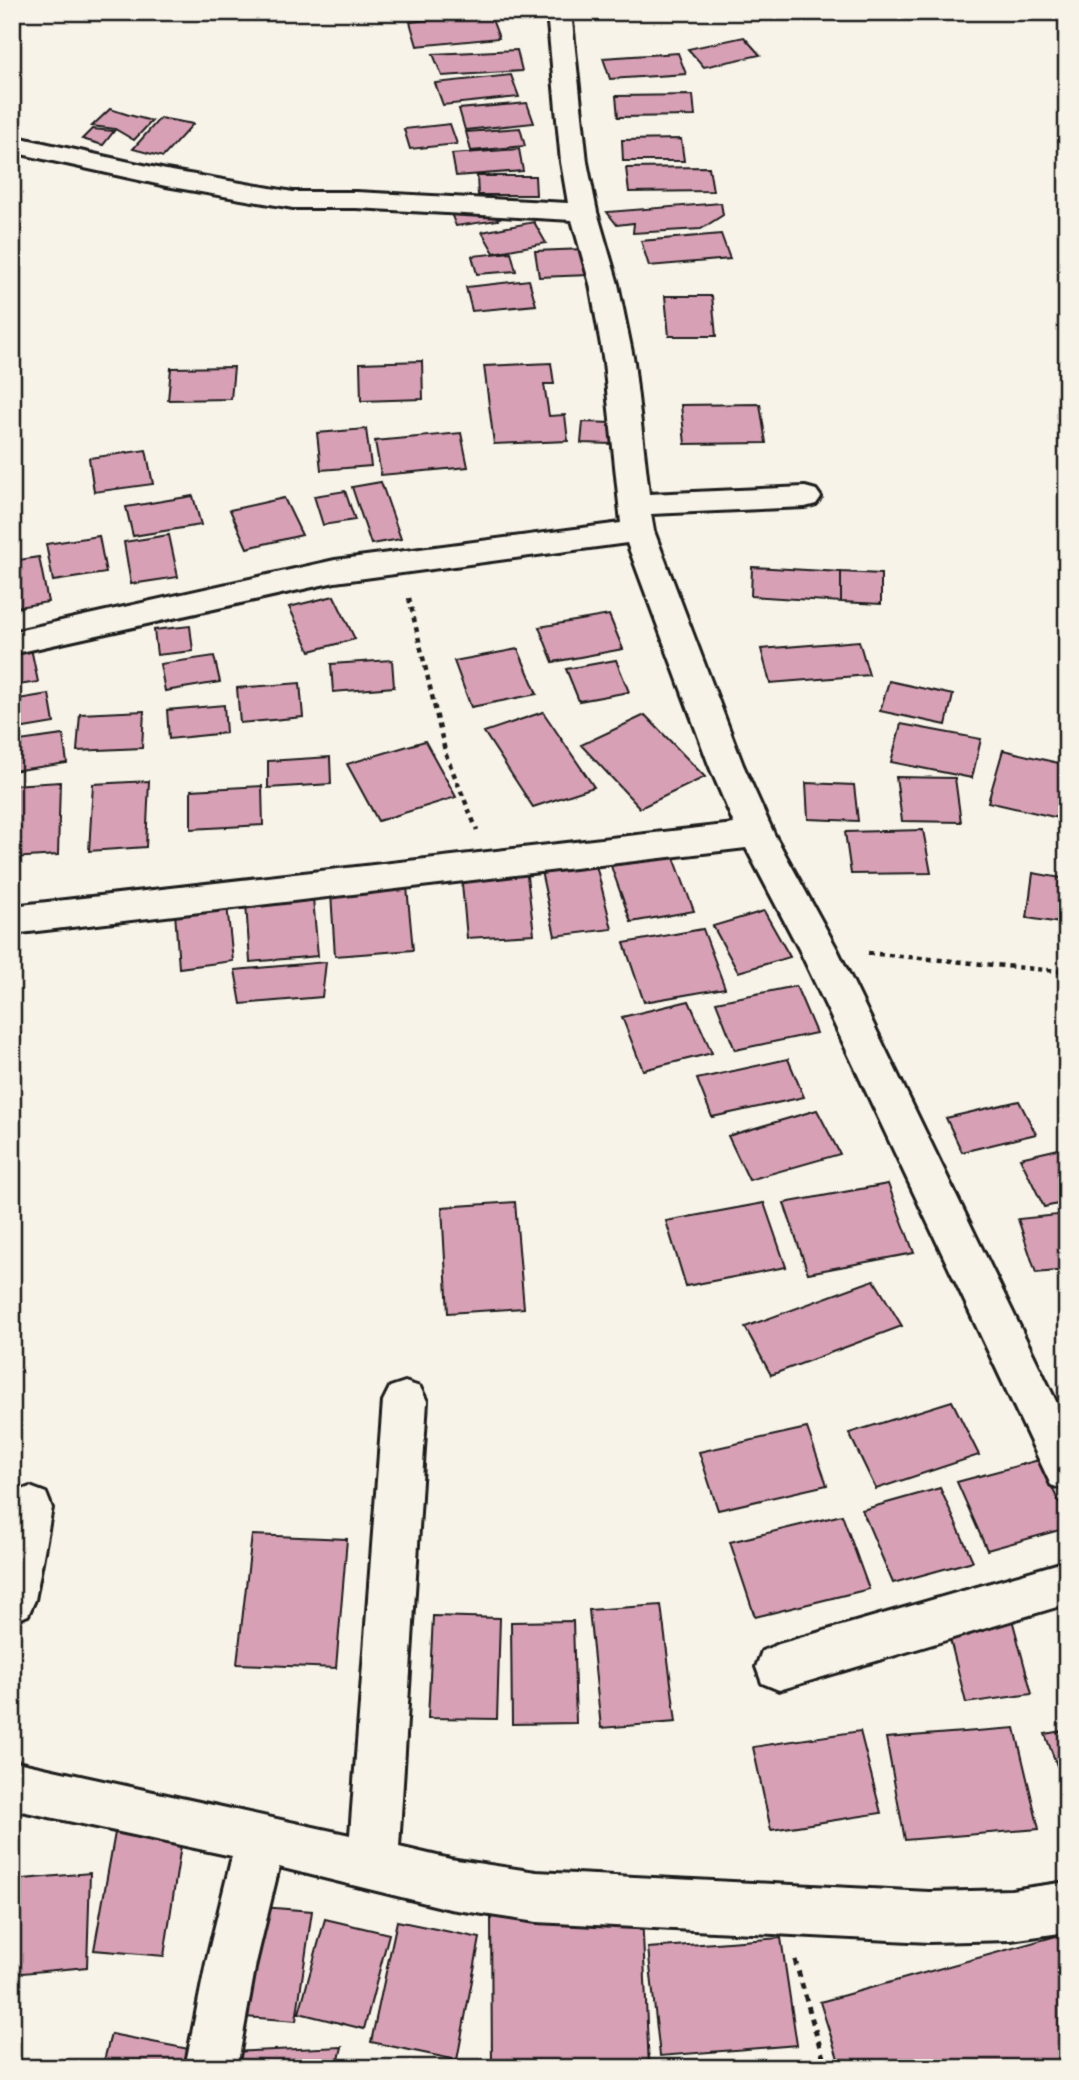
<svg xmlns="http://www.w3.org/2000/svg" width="1079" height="2080" viewBox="0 0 1079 2080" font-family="'Comic Neue',sans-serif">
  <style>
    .building { fill: #d7a0b5; stroke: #1c1c1c; stroke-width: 2 }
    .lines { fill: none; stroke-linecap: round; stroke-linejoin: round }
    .minor-casing { stroke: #1c1c1c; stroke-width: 6 }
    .path-far1 { stroke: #1c1c1c; stroke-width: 4.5; stroke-dasharray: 5 5; stroke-linecap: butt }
    .path { stroke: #1c1c1c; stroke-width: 5; stroke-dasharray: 6 6; stroke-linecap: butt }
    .minor { fill: #f7f3e8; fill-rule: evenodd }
  </style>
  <rect width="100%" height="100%" fill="#f7f3e8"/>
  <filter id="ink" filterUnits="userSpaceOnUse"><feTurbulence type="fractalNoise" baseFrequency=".0143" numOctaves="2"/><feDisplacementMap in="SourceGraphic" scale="14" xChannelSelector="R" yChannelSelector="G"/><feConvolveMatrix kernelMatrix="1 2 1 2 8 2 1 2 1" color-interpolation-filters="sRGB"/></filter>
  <g filter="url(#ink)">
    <path class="building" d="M490 14 499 38 417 46 410 22Z
      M744 37 760 55 704 67 688 49Z
      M517 50 522 71 442 76 433 54Z
      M678 53 686 74 610 79 603 58Z
      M511 75 519 97 443 105 435 83Z
      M693 95 695 116 618 117 616 96Z
      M527 103 534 123 465 130 459 109Z
      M110 109 129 115 152 121 134 140 115 129 92 126Z
      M160 118 193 124 163 157 133 149Z
      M450 124 457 144 410 149 404 129Z
      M520 128 525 146 471 151 466 132Z
      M92 129 114 131 103 145 82 139Z
      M681 139 684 161H623L622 140Z
      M519 149 523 171 456 176 452 154Z
      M709 167 713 191 629 192 626 168Z
      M477 176H535L536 195H478Z
      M721 203 723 215 701 229 633 233 634 223 617 225 607 212Z
      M492 205 498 220 456 226 450 211Z
      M534 222 546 243 494 253 482 232Z
      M721 234 730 259 649 266 641 241Z
      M584 249 589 275 539 277 535 251Z
      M511 252 516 271 477 274 472 256Z
      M529 280 536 305 472 311 466 287Z
      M665 296H712L716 336H669Z
      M422 361 423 399 361 401 360 363Z
      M551 363 554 384H544L549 416 565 415 568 441 494 444 484 366Z
      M234 367 231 399 168 400 171 368Z
      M760 404 766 443 685 444 681 405Z
      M583 422 613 423 612 444 581 443Z
      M366 429 371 466 321 470 317 433Z
      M461 433 468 467 381 475 375 441Z
      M146 450 153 484 94 492 89 458Z
      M381 482 401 539 371 544 352 487Z
      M345 491 355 520 323 525 314 496Z
      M193 496 201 525 133 536 126 507Z
      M284 498 302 535 247 548 230 510Z
      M169 535 178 577 131 584 124 542Z
      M99 536 106 573 53 581 46 544Z
      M39 557 48 602 12 608V561Z
      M752 567 841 572V602L751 596Z
      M841 572 881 574V604L841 602Z
      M334 596 355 639 310 651 289 607Z
      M609 615 623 649 553 662 539 627Z
      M190 626 193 651 157 655 154 630Z
      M859 641 869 675 770 683 761 649Z
      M31 648 38 682 12 686V651Z
      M518 649 537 694 471 707 454 661Z
      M214 656 220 682 165 691 160 664Z
      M392 660 394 687 333 692 331 664Z
      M616 660 629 692 579 701 566 669Z
      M889 681 953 695 946 725 880 711Z
      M300 683 303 717 240 723 237 688Z
      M49 694 54 723 12 730V700Z
      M224 705 226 733 169 739 167 710Z
      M144 711 142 748 77 751 80 714Z
      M543 712 594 787 533 807 484 732Z
      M645 715 705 777 640 808 581 745Z
      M901 724 981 739 972 778 891 762Z
      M63 735 67 763 12 771V742Z
      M425 741 456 797 378 821 347 764Z
      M1003 750 1067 765V820L988 802Z
      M330 757 331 784 268 788V761Z
      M896 777 955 778 961 822 902 821Z
      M149 781 146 847 89 851 93 784Z
      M60 782 58 855 12 858V785Z
      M806 783 854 785 858 821 808 819Z
      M262 786 263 825 191 829V790Z
      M923 830 931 873 851 874 845 832Z
      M673 855 694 911 631 922 611 866Z
      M596 865 612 929 555 936 541 871Z
      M526 868 534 934 467 938 461 873Z
      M1033 873 1067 879V924L1027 918Z
      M407 887 413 950 335 956 331 893Z
      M313 898 318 956 250 962 246 903Z
      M227 905 233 961 179 968 175 912Z
      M764 911 790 957 738 972 713 926Z
      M703 929 725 988 644 1002 624 943Z
      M326 962 322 997 241 1004 235 970Z
      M796 986 816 1033 735 1050 716 1002Z
      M689 1001 712 1053 643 1070 622 1017Z
      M788 1059 804 1097 712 1117 697 1079Z
      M1019 1101 1036 1134 962 1152 946 1118Z
      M817 1110 840 1154 749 1180 728 1136Z
      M1067 1147V1202L1044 1207 1020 1158Z
      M888 1184 914 1253 808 1273 784 1203Z
      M515 1202 524 1308 448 1313 442 1207Z
      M764 1203 786 1267 686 1286 666 1221Z
      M1067 1214V1270L1036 1273 1018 1219Z
      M874 1280 902 1326 771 1375 745 1327Z
      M952 1401 979 1455 876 1489 849 1433Z
      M807 1428 827 1485 718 1510 699 1452Z
      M1039 1460 1067 1519V1528L987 1550 957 1482Z
      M940 1488 973 1561 893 1583 862 1510Z
      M842 1515 869 1589 755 1617 730 1542Z
      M252 1535 347 1539 336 1668 237 1664Z
      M661 1605 676 1722 601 1728 589 1610Z
      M433 1616 500 1618 497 1719 428 1718Z
      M1012 1619 1032 1694 966 1703 947 1627Z
      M573 1621 576 1723 512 1724 511 1622Z
      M1015 1728 1039 1829 905 1840 886 1738Z
      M1067 1730V1792L1045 1734Z
      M860 1731 881 1813 771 1830 753 1747Z
      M116 1827 183 1832 164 1956 94 1950Z
      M90 1873 87 1967 12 1974V1880Z
      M249 1906 312 1911 296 2021 232 2016Z
      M642 1913 649 2068H492L491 1915Z
      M325 1919 389 1934 364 2029 299 2013Z
      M397 1921 480 1938 457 2060 371 2042Z
      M1067 1933V2068H841L820 2002Z
      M781 1938 797 2045 660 2056 648 1948Z
      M111 2034 194 2050 190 2068H102Z
      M342 2047 337 2068H227L230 2052Z"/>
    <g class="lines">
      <defs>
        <path id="minor" d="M547 12H571L587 162 597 212 618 284 634 362 649 494 805 487 816 490 821 497 816 504 805 507 651 514 654 531 743 765 774 834 837 949 1067 1424V1491L1051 1485 799 949 746 848 12 934V906L734 824 709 765 627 543 335 582 12 654V632L335 560 621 523 604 362 590 284 572 220 356 208H293L166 186 12 152V136L166 170 293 192H356L568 203 561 162Z
          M405 1382 420 1387 427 1401 399 1847 450 1859 536 1872 929 1892 1011 1890 1067 1882V1932L1011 1940 929 1942 536 1922 450 1909 279 1867 256 1963 237 2068H185L206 1963 232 1856 12 1809V1761L350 1835 383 1401 390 1387Z
          M30 1487 46 1493 52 1508 35 1600 28 1615 12 1622V1498L14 1493Z
          M1067 1561V1604L779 1690 762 1683 756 1667 762 1651 779 1644Z"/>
      </defs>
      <use href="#minor" class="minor-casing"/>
      <path class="path-far1" d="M409 598 446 755 477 830
        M868 953 1067 972"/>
      <path class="path" d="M795 1960 826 2068"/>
      <use href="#minor" class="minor"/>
    </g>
  </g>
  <rect width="1079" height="2080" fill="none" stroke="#f7f3e8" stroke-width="42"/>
  <rect x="21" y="21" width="1037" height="2038" fill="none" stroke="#1c1c1c" stroke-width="2.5" filter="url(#ink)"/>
</svg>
